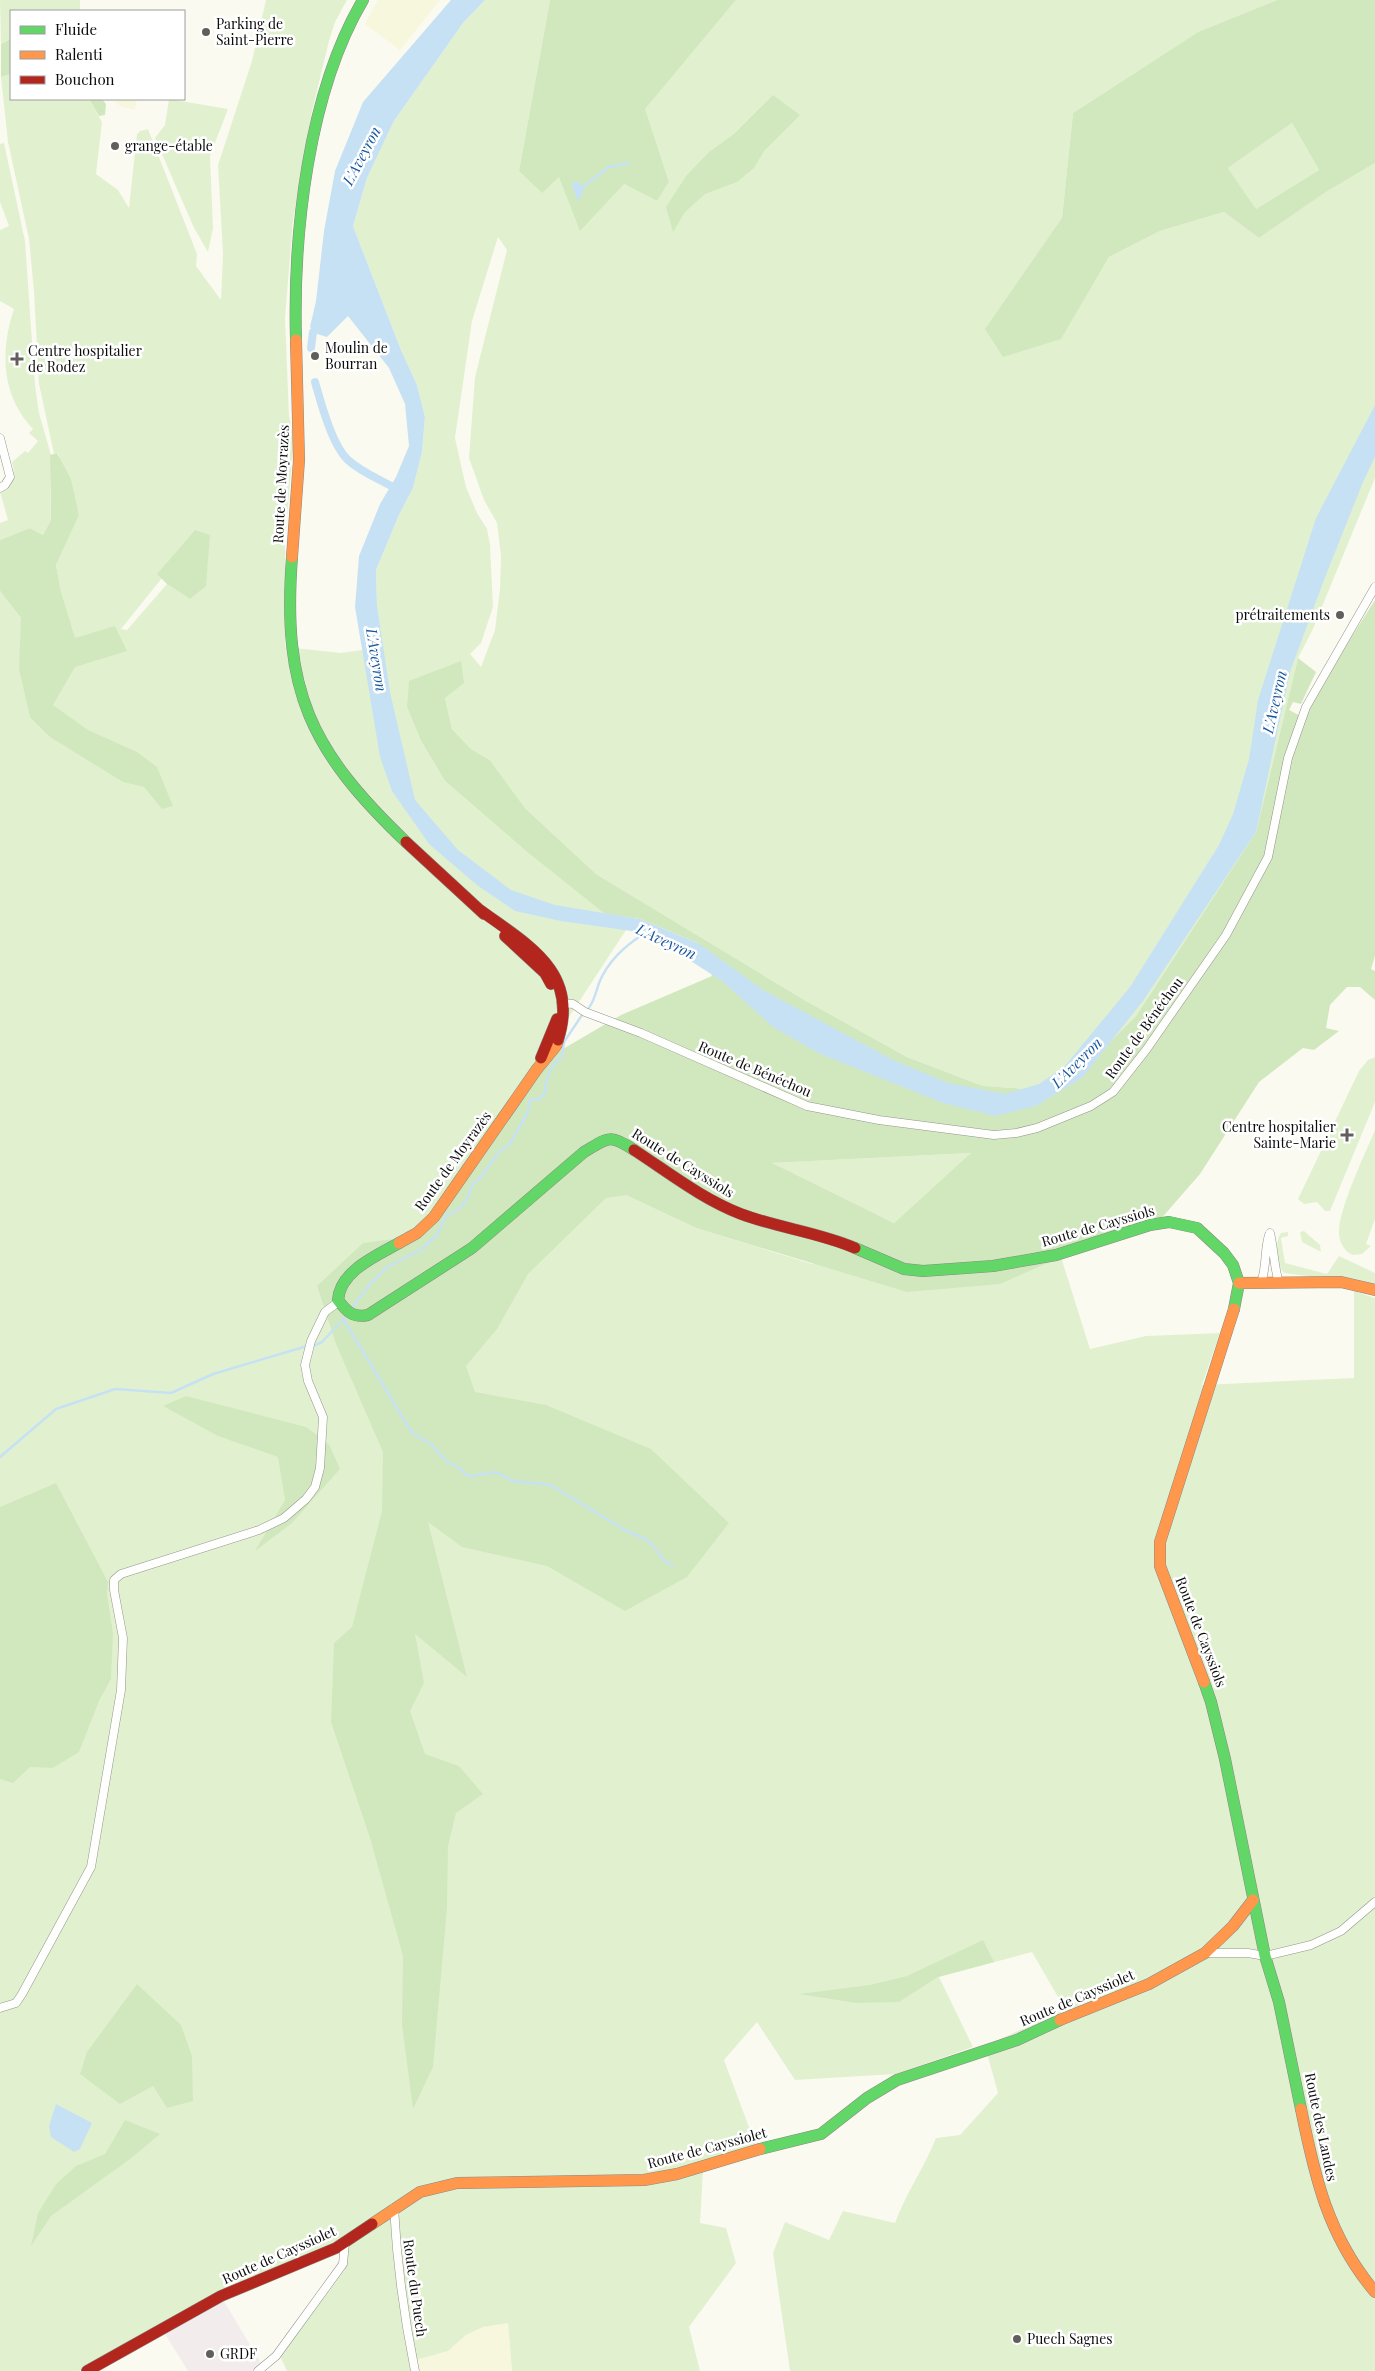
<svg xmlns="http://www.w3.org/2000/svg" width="1375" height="2371" viewBox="0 0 1375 2371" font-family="'Playfair Display',serif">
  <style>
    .industrial { fill: #f2eced }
    .farmland { fill: #f7f7dd }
    .green { fill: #e1f1d0; fill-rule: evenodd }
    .forest { fill: #d1e8be; fill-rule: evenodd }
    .water { fill: #c7e1f4 }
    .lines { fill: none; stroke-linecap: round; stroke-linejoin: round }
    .stream { stroke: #c7e1f4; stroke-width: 2.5 }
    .canal { stroke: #c7e1f4; stroke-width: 8 }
    .street-casing { stroke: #94938f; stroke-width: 9 }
    .fast-casing { stroke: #8a8a85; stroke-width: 12 }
    .slow-casing { stroke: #8a8a85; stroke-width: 12 }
    .jam-casing { stroke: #8a8a85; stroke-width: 12 }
    .street { stroke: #fefefd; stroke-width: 8 }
    .fast { stroke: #63d668; stroke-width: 11 }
    .slow { stroke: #ff974d; stroke-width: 11 }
    .jam { stroke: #b3261e; stroke-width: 11 }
    .poi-dot { fill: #605f5c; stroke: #fff; stroke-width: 2 }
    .labels { text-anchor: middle; stroke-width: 5; stroke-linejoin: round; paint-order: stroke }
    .poi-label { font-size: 14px; fill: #0c0c0c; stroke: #fff; text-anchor: start }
    .street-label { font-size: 14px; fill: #0c0c0c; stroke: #fff }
    .water-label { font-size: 15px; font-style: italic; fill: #16579e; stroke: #fff }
  </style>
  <rect width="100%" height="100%" fill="#fbfaf0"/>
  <path class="industrial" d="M219 2293 262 2365 252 2371H188L160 2326Z"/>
  <path class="farmland" d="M378 0H440L400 50 365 24Z
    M113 99H137L135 110 120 106Z
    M508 2323 512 2371H418L416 2360 448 2351 466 2335 483 2327Z"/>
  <path class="green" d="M0 0H80V11H11V39L1 44Z
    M266 0H347L335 22 329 41 312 111 293 220 285 318 289 416 294 438 285 538V647L341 653 383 647 377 605 376 570 399 515 413 488 422 452 425 417 417 385 401 350 353 226 367 178 394 121 463 23 485 0H550L519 171 624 184 657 201 669 182 644 109 736 0H1277L1198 32 1073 113 1062 218 1060 339 1109 257 1160 231 1224 212 1259 238 1326 192 1375 163V478L1312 631 1298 658 1256 832 1136 1016 1060 1091 983 1086 907 1057 806 1001 596 874 525 808 490 760 471 749 452 729 445 698 407 707 421 741 445 781 527 852 626 930 539 1063 626 1195 696 1228 812 1264 1061 1257 1090 1349 1146 1336 1220 1333 1202 1385 1354 1378V1291L1375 1298V2371H790L773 2253 785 2222 829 2240 843 2211 895 2223C906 2193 924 2168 936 2138L960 2135 998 2093 985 2046 1065 2009 1032 1952 939 1977 973 2047 896 2074 795 2080 757 2022 724 2060 759 2154 703 2171 700 2223 726 2228 736 2263 689 2327 700 2371H512L508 2323 483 2327 466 2335 448 2351 416 2360 418 2371H287L280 2356 345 2270 339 2240 219 2293 79 2371H0V591L21 618 61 592 56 565 79 514 58 453 54 454 39 384 34 291 29 239 8 142 1 77 11 74V99H89L102 122 96 174 118 190 129 208 137 134 140 131 148 129 197 254 196 266 221 300 223 254 218 165 252 61ZM498 237 507 250 475 377 469 458 484 500 497 523 501 556 500 589 495 630 481 667 470 654 481 643 493 607 490 544 487 529 477 513 466 487 455 438 472 321ZM157 573 190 599 167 584 127 630 121 629 162 578Z
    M169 99 228 109 210 156 213 228 208 252 194 228 155 138 165 125Z
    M1292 123 1319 170 1256 209 1228 168Z
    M4 143 25 241 35 385 39 413 51 455 50 492 51 520 43 535 30 528 0 540V523L8 520 0 492C14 486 16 476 12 462L25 451 28 453 38 441 29 433 33 429C1 395 0 351 14 309L0 301V230L9 226 0 202V144Z
    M1375 1057V1102L1330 1211H1325L1317 1202 1304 1204 1298 1199 1359 1071 1368 1060Z
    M1375 1130V1219L1366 1244 1371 1246 1362 1254 1353 1255C1343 1252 1338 1239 1339 1230 1340 1206 1365 1154 1375 1130Z
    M972 1153 894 1223 771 1163Z
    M1304 1231 1320 1245 1321 1252 1302 1242 1300 1232Z
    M1288 1232V1236L1281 1238 1285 1263 1327 1274 1339 1256 1375 1273V1285L1284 1273C1277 1265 1274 1242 1281 1233Z"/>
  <path class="forest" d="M550 0H736L645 109 669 182 657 201 624 184 580 231 559 177 542 193 519 171Z
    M1277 0H1375V163L1326 192 1259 238 1224 212 1160 231 1109 257 1061 339 1003 357 985 329 1062 218 1073 113 1198 32ZM1292 123 1319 170 1256 209 1228 168Z
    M11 39V74L1 77V44Z
    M773 95 800 115 764 151 754 168 737 182 705 194 685 212 673 232 666 207 686 176 709 152 734 134Z
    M89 99H102L106 104 105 115 99 116Z
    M57 453 71 479 79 515 56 565 61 592 75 638 115 626 127 651 75 667 53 705 88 730 137 752 157 767 173 806 162 809 144 787 123 782 50 737 30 717 19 669 21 618 0 591V540L30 528 43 535 51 520 50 455Z
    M195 530 210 535 206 586 190 599 167 584 157 574Z
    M1375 600V956L1371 969 1375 971V1000L1360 987H1347L1330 1005 1326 1028 1339 1031 1314 1050 1303 1048 1259 1082 1200 1174 1152 1229 1061 1257 1000 1284 907 1292 696 1228 626 1195 606 1198 528 1274 497 1329 466 1366 475 1392 546 1405 651 1449 729 1523 687 1577 625 1611 547 1566 462 1547 428 1522 467 1677 415 1634 424 1683 410 1711 425 1754 459 1766 483 1794 456 1813 448 1846 447 1908 433 2067 413 2109 402 2025 403 1956 370 1838 331 1722 334 1643 352 1627 382 1511 383 1452 336 1344 317 1286 363 1243 423 1235 541 1075 539 1063 621 1015 712 976 698 943 640 919 605 914 527 852 445 781 421 741 407 707 409 681 461 661 464 683 445 698 452 729 471 749 490 760 525 808 596 874 806 1001 907 1057 983 1086 1060 1091 1136 1016 1256 832 1298 658 1316 672 1301 704 1293 702 1289 710 1301 716ZM971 1153 894 1223 772 1163Z
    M186 1396 306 1427 329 1444 340 1469 292 1523 255 1551 285 1500 278 1457 218 1436 163 1406Z
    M56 1483 108 1582 107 1594 113 1633 111 1679 99 1701 79 1752 53 1768 30 1767 13 1783 0 1779V1507Z
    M983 1940 994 1962 938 1977 899 2002 856 2003 799 1994 870 1985 907 1976Z
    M137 1984 181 2025 192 2056 193 2101 167 2108 153 2086 120 2104 80 2074 87 2052Z
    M125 2120 160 2134 130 2159 51 2216 31 2246 38 2213 56 2184 76 2166 105 2154Z"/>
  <path class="water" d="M451 0H485L463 23 394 121 367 178 353 226 401 350 417 385 425 417 422 452 413 488 399 515 376 570 377 605 390 692 415 800 458 850 511 890 555 905 640 919 698 943 763 990 893 1060 948 1083 1005 1094 1039 1084 1064 1067 1130 987 1219 845 1233 814 1249 759 1258 700 1316 518 1375 405V457L1363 482 1324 580 1290 672 1256 832 1143 1001 1082 1078 1036 1106 995 1116 943 1103 820 1054 773 1027 722 981 664 944 631 931 561 921 515 911 478 886 429 844 392 791 380 757 355 607 359 556 380 504 396 477 409 446 405 404 389 368 348 316 327 337 317 334 310 327 316 301 324 231 335 171 363 102Z
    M578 182 584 186 582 195 578 201 571 183Z
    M56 2104 92 2123 80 2149 74 2152 51 2137 49 2126Z"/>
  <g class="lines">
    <path class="stream" d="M584 186 609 167 629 163
      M588 1009C594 1002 596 992 599 983 608 961 624 947 643 934
      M350 1310 371 1283 387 1267 421 1250 436 1236 447 1215 460 1208 467 1199 473 1184 481 1177 499 1152 509 1145 527 1114 530 1100 539 1099 545 1093C545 1080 551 1064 562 1056L564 1042 582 1015
      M344 1320 412 1433 432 1445 446 1461 458 1467 467 1475 473 1476 495 1472 514 1481 551 1485 623 1529 649 1541 665 1561 673 1566
      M313 1346 322 1342 347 1315
      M0 1457 56 1409 115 1389 171 1393 213 1374 307 1346"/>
    <path class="canal" d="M311 348 313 332
      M315 382C321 403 332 445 348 460 362 473 382 480 398 490"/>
    <defs>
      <path id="street" d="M0 438 10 477 5 485 0 488
        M561 1003 573 1004 585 1012 641 1033 807 1106 879 1120 994 1135 1016 1133 1037 1128 1091 1106 1113 1092 1146 1050 1226 935 1268 857 1288 758 1306 707 1375 587
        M1270 1233C1274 1250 1274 1267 1279 1283
        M1261 1283C1267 1267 1264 1251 1269 1235
        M1205 1953H1248L1265 1956 1311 1945 1341 1931 1375 1902
        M0 2008 16 2003 22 1994 91 1867 121 1690 123 1638 114 1590V1580L121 1574 259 1530 284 1518 306 1499 315 1487 320 1468 323 1417 308 1381 305 1365 311 1341 325 1312 337 1303
        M394 2208C397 2264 404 2317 415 2371
        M258 2371 276 2356 343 2264 345 2242"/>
      <path id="fast" d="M296 340C293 233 308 93 363 0
        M292 557C282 691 310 750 406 842
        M399 1243C376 1256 340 1271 338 1300 347 1312 353 1318 368 1315L472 1248 584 1152C608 1138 609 1133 634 1150
        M855 1248 904 1269 923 1271 993 1266 1056 1255 1150 1225 1169 1222 1197 1228 1224 1253 1233 1265 1239 1283 1234 1309
        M1204 1682 1211 1702 1225 1759 1265 1956 1279 2002 1301 2109
        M760 2149 821 2134 867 2098 897 2080 1017 2040 1060 2020"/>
      <path id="slow" d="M292 557 299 460 296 340
        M399 1243 417 1233 434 1217 537 1069 556 1046 558 1040
        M1239 1283 1341 1282 1375 1290
        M1204 1682 1160 1566V1542L1234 1309
        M1060 2020 1149 1984 1205 1953 1233 1926 1253 1900
        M1301 2109C1315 2178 1328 2236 1375 2292
        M372 2224 420 2192 457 2183 644 2180 677 2174 760 2149"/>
      <path id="jam" d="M406 842 484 914
        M480 910C528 945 580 972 558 1040
        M505 936 545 973 551 984
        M541 1058 557 1019
        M634 1150C668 1172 702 1199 741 1214 778 1228 818 1232 855 1248
        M87 2371 221 2296 336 2248 372 2224"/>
    </defs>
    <use href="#street" class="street-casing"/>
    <use href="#fast" class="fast-casing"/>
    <use href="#slow" class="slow-casing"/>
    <use href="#jam" class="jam-casing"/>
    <use href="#street" class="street"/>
    <use href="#fast" class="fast"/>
    <use href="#slow" class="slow"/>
    <use href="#jam" class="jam"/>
  </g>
  <g class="poi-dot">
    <circle cx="206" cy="32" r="5"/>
    <circle cx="115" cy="146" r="5"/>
    <circle cx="315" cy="356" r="5"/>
    <path d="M14.5 351.5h5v5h5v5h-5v5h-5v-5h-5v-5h5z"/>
    <circle cx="1340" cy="615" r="5"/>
    <path d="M1344.5 1127.5h5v5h5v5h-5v5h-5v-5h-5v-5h5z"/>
    <circle cx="1017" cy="2339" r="5"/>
    <circle cx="210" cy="2354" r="5"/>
  </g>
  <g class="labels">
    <g class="poi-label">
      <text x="216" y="29">Parking de<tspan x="216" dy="16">Saint-Pierre</tspan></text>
      <text x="125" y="151">grange-étable</text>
      <text x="325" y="353">Moulin de<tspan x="325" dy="16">Bourran</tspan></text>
      <text x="28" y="356">Centre hospitalier<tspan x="28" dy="16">de Rodez</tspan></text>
      <text x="1330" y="620" text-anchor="end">prétraitements</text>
      <text x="1336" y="1132" text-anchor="end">Centre hospitalier<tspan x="1336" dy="16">Sainte-Marie</tspan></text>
      <text x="1027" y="2344">Puech Sagnes</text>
      <text x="220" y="2359">GRDF</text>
    </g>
    <g class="street-label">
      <text transform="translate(281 484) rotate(-87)" y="5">Route de Moyrazès</text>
      <text transform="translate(1144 1028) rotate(-54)" y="5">Route de Bénéchou</text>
      <text transform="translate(755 1069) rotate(23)" y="5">Route de Bénéchou</text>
      <text transform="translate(453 1161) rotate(-54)" y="5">Route de Moyrazès</text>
      <text transform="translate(683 1163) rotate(32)" y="5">Route de Cayssiols</text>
      <text transform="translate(1098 1226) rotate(-16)" y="5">Route de Cayssiols</text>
      <text transform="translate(1201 1632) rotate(69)" y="5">Route de Cayssiols</text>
      <text transform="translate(1077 1998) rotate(-23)" y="5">Route de Cayssiolet</text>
      <text transform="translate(1321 2127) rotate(78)" y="5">Route des Landes</text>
      <text transform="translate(707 2148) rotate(-15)" y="5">Route de Cayssiolet</text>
      <text transform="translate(279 2255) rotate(-24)" y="5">Route de Cayssiolet</text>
      <text transform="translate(415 2288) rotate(82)" y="5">Route du Puech</text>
    </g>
    <g class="water-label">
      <text transform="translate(362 156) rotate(-62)" y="5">L'Aveyron</text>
      <text transform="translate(376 660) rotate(81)" y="5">L'Aveyron</text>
      <text transform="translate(1275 702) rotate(-77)" y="5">L'Aveyron</text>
      <text transform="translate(666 942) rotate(25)" y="5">L'Aveyron</text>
      <text transform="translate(1077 1063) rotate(-45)" y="5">L'Aveyron</text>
    </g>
  </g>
  <rect x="10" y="10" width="175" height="90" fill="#ffffff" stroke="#9e9e9e"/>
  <rect x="20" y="26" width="25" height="8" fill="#63d668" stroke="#9e9e9e"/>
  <text x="55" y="35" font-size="15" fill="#0c0c0c">Fluide</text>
  <rect x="20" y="51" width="25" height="8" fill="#ff974d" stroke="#9e9e9e"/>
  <text x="55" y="60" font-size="15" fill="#0c0c0c">Ralenti</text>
  <rect x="20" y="76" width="25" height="8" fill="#b3261e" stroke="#9e9e9e"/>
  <text x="55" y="85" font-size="15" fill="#0c0c0c">Bouchon</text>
</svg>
